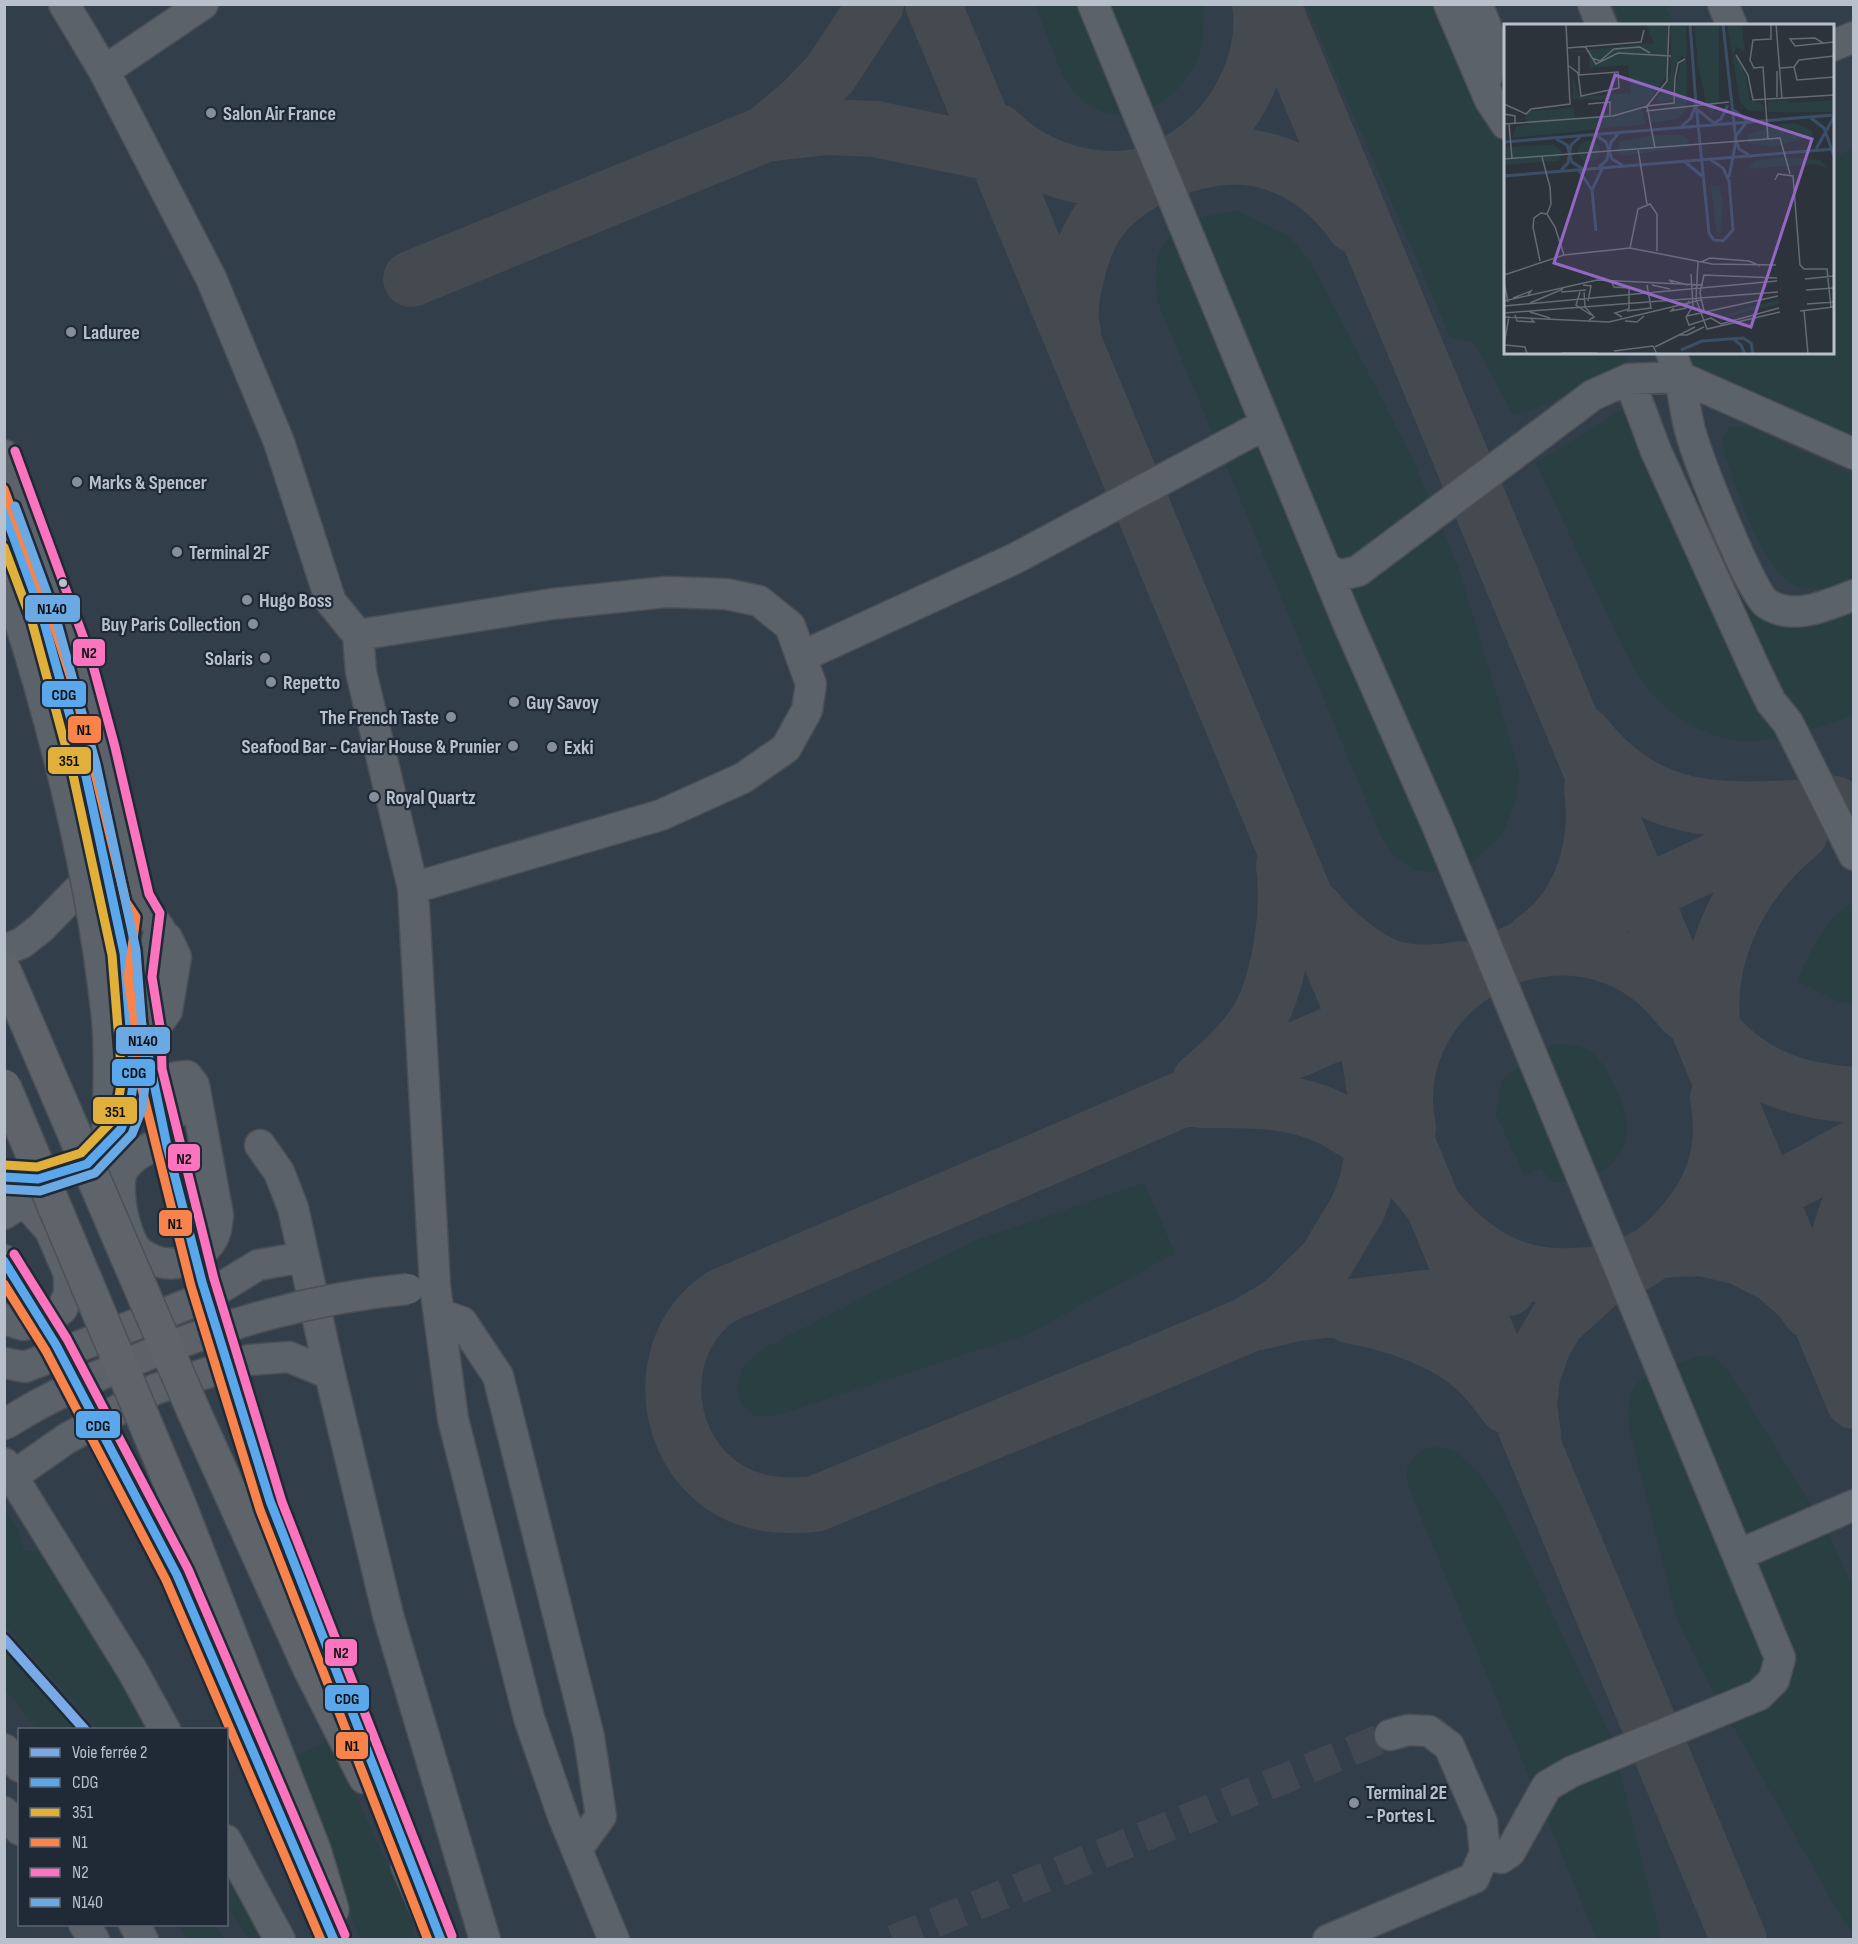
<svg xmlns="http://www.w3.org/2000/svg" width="1858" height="1944" viewBox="0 0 1858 1944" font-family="'Sofia Sans Condensed',sans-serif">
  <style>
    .airport { fill: #333e4b; fill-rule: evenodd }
    .green { fill: #293f41 }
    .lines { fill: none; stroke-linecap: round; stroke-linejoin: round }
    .taxiway { stroke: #444a50; stroke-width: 56 }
    .minor-tunnel { stroke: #414851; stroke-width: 30; stroke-dasharray: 30 15; stroke-linecap: butt }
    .minor-casing { stroke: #4a4f55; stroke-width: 33 }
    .major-casing { stroke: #4a5058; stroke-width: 36 }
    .minor { stroke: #5c6269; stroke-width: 30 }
    .major { stroke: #5f646a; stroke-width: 33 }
    .minor-bridge-casing { stroke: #4a4f55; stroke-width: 33; stroke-linecap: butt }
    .major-bridge-casing { stroke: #4a5058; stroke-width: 36; stroke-linecap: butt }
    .minor-bridge { stroke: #5c6269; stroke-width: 30 }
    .major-bridge { stroke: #5f646a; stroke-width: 33 }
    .bus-1-casing { stroke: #1f2a36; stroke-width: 14 }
    .bus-2-casing { stroke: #1f2a36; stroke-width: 14 }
    .bus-3-casing { stroke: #1f2a36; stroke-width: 14 }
    .bus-4-casing { stroke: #1f2a36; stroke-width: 14 }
    .bus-5-casing { stroke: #1f2a36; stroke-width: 14 }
    .bus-1 { stroke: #5aa8eb; stroke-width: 9 }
    .bus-2 { stroke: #e0b03b; stroke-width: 9 }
    .bus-3 { stroke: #f8844c; stroke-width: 9 }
    .bus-4 { stroke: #fc73be; stroke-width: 9 }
    .bus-5 { stroke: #6aa9e3; stroke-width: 9 }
    .rail-1-casing { stroke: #1f2a36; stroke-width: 15 }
    .rail-1 { stroke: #7aa9e8; stroke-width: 10 }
    .poi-dot { fill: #868f99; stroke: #1f2a36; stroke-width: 2 }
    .bus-dot { fill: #b7c0cb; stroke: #1f2a36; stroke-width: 2 }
    .labels { text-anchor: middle; stroke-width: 4.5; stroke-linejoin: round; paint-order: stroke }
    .poi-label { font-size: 20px; font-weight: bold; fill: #b7c0cb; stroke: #1f2a36; text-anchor: start }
    .inset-river { fill: none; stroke: #3a4f66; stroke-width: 3 }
    .inset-road { fill: none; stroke: #646b75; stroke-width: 1.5 }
    .view { fill: #9367c4; fill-opacity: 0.15; stroke: #9367c4; stroke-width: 3 }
    .inset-edge { fill: none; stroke: #b7c0cb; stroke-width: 3 }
    .line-badge { stroke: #1f2a36; stroke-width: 2 }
    .pale-badge-label { font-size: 16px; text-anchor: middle; font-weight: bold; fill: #111 }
  </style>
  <rect width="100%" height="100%" fill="#2c333b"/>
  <path class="airport" d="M5 5H1853V1939L5 1940ZM1506 26H1832V352H1506ZM20 1730H226V1924H20Z"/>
  <path class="green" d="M1035 5H1203C1204 23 1204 47 1195 64 1173 108 1119 135 1078 96 1059 78 1046 30 1035 5Z
    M1306 5H1449L1505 124 1506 352 1629 353 1623 366 1556 400 1514 416 1474 343 1450 336Z
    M1614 5H1665L1674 25H1622Z
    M1853 148V436L1697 372 1686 353 1832 352 1833 158Z
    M1238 211 1289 236 1312 264 1411 456 1438 518 1459 570 1519 771 1517 797 1502 835 1469 865 1429 872 1414 870 1392 854 1381 836 1159 305C1145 240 1177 217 1238 211Z
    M1626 407 1668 501 1711 485 1765 602 1853 596V715C1815 729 1776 744 1734 740 1713 738 1673 717 1659 701 1633 674 1618 637 1602 603 1580 557 1558 510 1536 463Z
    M1730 427 1751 428 1853 475V578C1837 585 1819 593 1800 587 1760 574 1739 490 1724 454L1722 439Z
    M1853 903V1005L1837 1001 1797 981C1811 951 1823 919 1853 903Z
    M1553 1044C1566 1045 1578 1044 1589 1051 1601 1058 1608 1073 1614 1085 1644 1143 1617 1181 1553 1182L1541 1169 1525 1175 1496 1115 1502 1079Z
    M1144 1183 1175 1253 1028 1334 774 1416H755L742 1405 737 1389 744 1366 761 1350 974 1241Z
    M1700 1356C1718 1356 1725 1365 1734 1380L1828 1533 1853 1587V1933L1843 1920 1702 1671 1677 1619 1632 1439C1618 1373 1648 1375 1700 1356Z
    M1433 1446C1465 1448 1484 1480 1501 1505L1612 1740 1661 1939H1597L1410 1491C1402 1467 1410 1454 1433 1446Z
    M4 1510 16 1526 24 1550 45 1553 152 1729H98L5 1625Z
    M4 1649 75 1729H37L5 1689Z
    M331 1741 412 1920 414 1939H362L358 1934 290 1758Z
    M226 1863 268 1939H249L227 1907Z
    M178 1925H215L225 1939H188Z"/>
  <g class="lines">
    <path class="taxiway" d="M933 4 1739 1940
      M1272 4 1854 1401
      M998 132C1029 164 1075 180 1119 179 1147 178 1177 166 1204 160 1265 146 1320 176 1354 225
      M765 134 803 102 830 74 876 4
      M411 279 765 134 827 127 875 129 1026 160
      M1073 332C1068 314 1072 290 1077 273 1096 192 1139 191 1196 149 1239 117 1268 57 1260 4
      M1584 735C1646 814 1715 813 1808 807
      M1316 910C1331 930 1364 958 1388 967 1410 975 1440 973 1462 969
      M1534 940C1582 907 1600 845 1592 789
      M1701 1015C1739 1070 1788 1091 1854 1095
      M1715 1043C1699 961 1738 884 1800 833
      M1368 1047 1376 1097 1375 1145 1367 1183 1358 1208 1326 1261 1282 1304 1247 1325 1141 1370 815 1504C780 1508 744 1504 716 1481 658 1434 658 1337 722 1296 1095 1137 1469 980 1835 804
      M1200 1081C1220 1064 1240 1046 1255 1024 1280 986 1290 911 1284 866
      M1200 1100C1245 1100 1292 1098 1333 1119 1361 1134 1387 1153 1409 1176 1425 1193 1437 1212 1453 1228 1493 1267 1533 1281 1588 1275 1599 1274 1610 1274 1620 1271 1635 1268 1665 1244 1675 1233 1713 1193 1728 1151 1718 1097
      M1408 1128C1382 998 1533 900 1643 972 1660 983 1672 998 1685 1013
      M1733 1214 1854 1148
      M1351 1316C1393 1323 1445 1340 1477 1370 1488 1380 1498 1394 1507 1406
      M1259 1322 1292 1314 1508 1288
      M1833 1331C1829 1281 1833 1242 1854 1195
      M1533 1434 1529 1406 1532 1377 1543 1345 1557 1321 1601 1281 1658 1250 1701 1248 1740 1257 1775 1275 1801 1298 1810 1311"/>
    <path class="minor-tunnel" d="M893 1940 1390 1735"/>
    <defs>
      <path id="minor" d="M64 4 104 71 211 278 279 442 331 602 358 635 361 672 413 888 435 1286 453 1419 529 1718 563 1816 614 1940
        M1093 4 1348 623 1437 825 1780 1658 1774 1680 1759 1695 1571 1772 1547 1786 1510 1852 1501 1858 1485 1853
        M1449 4 1490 100 1506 124
        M1477 4 1496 51 1484 85
        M1593 4 1602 26
        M1723 4 1732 26
        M1832 46 1854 37
        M104 71 203 4
        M1671 352 1680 377 1854 454
        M1629 379 1656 451 1755 669 1771 702 1788 723 1854 855
        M4 455 37 538 79 662 111 776 138 899 160 929 142 1005
        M1326 567 1337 576 1358 571 1593 395 1629 379 1680 377C1684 398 1686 420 1693 440 1701 466 1750 591 1766 603 1793 622 1827 605 1854 595
        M4 588 15 606
        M358 635 552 604 666 592 726 594 759 601 790 626 811 684 807 710 786 748 743 778 661 815 413 888
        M803 656 1014 559 1266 424
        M4 950 22 943 41 928 77 891
        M149 1035 167 1011 176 957 167 938
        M160 1143C146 1150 131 1156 123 1170 114 1187 125 1240 139 1252 164 1272 198 1265 213 1238 217 1232 217 1222 218 1215
        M260 1145 279 1172 293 1208 330 1374
        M4 1177 38 1179 73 1171 87 1164 121 1129 130 1106 134 1078 124 953
        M4 1214 24 1201 50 1230 69 1274V1294L62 1309 47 1320 23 1325 4 1319
        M4 1260 24 1289
        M439 1314 462 1322 498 1376 589 1737 601 1816 577 1849
        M4 1363 25 1367 204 1298 258 1265 304 1257
        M4 1463 132 1670 165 1730
        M13 1476 66 1439 155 1389 249 1360 289 1357 330 1374 388 1615 485 1940
        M1738 1555 1854 1505
        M4 1749 20 1767
        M4 1812 20 1830
        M226 1840 280 1940
        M84 1924 94 1940
        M134 1924 143 1940
        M1328 1940 1474 1878 1485 1853 1482 1822 1449 1746 1429 1731 1408 1730 1390 1735"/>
      <path id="major" d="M177 1499 314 1850 332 1910
        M310 1669 365 1777
        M408 1866 441 1940"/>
    </defs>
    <use href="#minor" class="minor-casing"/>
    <use href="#major" class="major-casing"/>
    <use href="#minor" class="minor"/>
    <use href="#major" class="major"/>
    <defs>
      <path id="minor-bridge" d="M4 510C61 652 94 803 124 953
        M15 606C58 741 92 878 107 1018 111 1059 108 1100 107 1141
        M150 1071 202 1282 271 1506 421 1893
        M173 1116 167 1084 176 1077 187 1076 194 1085 218 1215
        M24 1289 126 1475 177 1575 334 1940
        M4 1425C45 1398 90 1379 135 1360 224 1324 312 1298 408 1289"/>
      <path id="major-bridge" d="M4 970 194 1412 310 1669
        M4 1086 177 1499"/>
    </defs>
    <use href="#minor-bridge" class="minor-bridge-casing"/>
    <use href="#major-bridge" class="major-bridge-casing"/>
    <use href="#minor-bridge" class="minor-bridge"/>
    <use href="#major-bridge" class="major-bridge"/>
    <defs>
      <path id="bus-1" d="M4 511 43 618 84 767 124 953 134 1078 130 1106 121 1129 87 1164 38 1179 4 1177
        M124 953 131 972 167 1146 202 1282 270 1501 441 1940
        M4 1261 56 1345 177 1575 334 1940"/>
      <path id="bus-2" d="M4 547 32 622 72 770 112 955 122 1078 118 1103 111 1122 81 1153 37 1167 5 1165"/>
      <path id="bus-3" d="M4 489 50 613 76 694 126 902 136 917 128 978 137 1036 138 1073 191 1286 260 1510 428 1940
        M4 1284 46 1351 166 1580 321 1940"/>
      <path id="bus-4" d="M15 451 91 658 115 747 149 894 160 913 152 977 161 1033 162 1069 214 1279 282 1502 452 1936
        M14 1254 67 1339 188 1569 345 1935"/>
      <path id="bus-5" d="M4 1189 40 1191 95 1173 132 1134 142 1109 146 1078 136 950 96 764 55 615 15 506"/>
    </defs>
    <use href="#bus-1" class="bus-1-casing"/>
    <use href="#bus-2" class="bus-2-casing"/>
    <use href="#bus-3" class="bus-3-casing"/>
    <use href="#bus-4" class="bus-4-casing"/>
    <use href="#bus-5" class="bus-5-casing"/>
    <use href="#bus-1" class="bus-1"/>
    <use href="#bus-2" class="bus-2"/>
    <use href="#bus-3" class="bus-3"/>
    <use href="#bus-4" class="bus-4"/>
    <use href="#bus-5" class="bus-5"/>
    <defs>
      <path id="rail-1" d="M4 1639 85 1730"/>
    </defs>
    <use href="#rail-1" class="rail-1-casing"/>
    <use href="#rail-1" class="rail-1"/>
  </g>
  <g class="poi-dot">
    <circle cx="211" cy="113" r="6"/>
    <circle cx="71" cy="332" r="6"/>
    <circle cx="77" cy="482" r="6"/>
    <circle cx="177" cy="552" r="6"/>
    <circle cx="247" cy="600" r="6"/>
    <circle cx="253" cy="624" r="6"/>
    <circle cx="265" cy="658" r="6"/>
    <circle cx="271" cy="682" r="6"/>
    <circle cx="514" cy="702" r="6"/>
    <circle cx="451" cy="717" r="6"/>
    <circle cx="513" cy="746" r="6"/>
    <circle cx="552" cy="747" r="6"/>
    <circle cx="374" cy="797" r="6"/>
    <circle cx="1354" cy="1803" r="6"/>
  </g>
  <circle class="bus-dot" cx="63" cy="583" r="5"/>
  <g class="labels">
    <g class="poi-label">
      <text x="223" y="120">Salon Air France</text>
      <text x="83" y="339">Laduree</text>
      <text x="89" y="489">Marks &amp; Spencer</text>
      <text x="189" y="559">Terminal 2F</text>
      <text x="259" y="607">Hugo Boss</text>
      <text x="241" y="631" text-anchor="end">Buy Paris Collection</text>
      <text x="253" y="665" text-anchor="end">Solaris</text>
      <text x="283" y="689">Repetto</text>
      <text x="526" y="709">Guy Savoy</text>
      <text x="439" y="724" text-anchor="end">The French Taste</text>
      <text x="501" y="753" text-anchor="end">Seafood Bar - Caviar House &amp; Prunier</text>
      <text x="564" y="754">Exki</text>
      <text x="386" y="804">Royal Quartz</text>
      <text x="1366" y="1799">Terminal 2E<tspan x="1366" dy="23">- Portes L</tspan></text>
    </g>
  </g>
  <g transform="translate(1504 24)">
    <rect width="330" height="330" fill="#2c333b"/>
    <path d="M142 0H163V50L143 80 108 90 106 76 69 75 68 49 75 73 127 69 124 41 86 44 84 28H65L150 19ZM167 0H182L183 84 174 95 147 99 144 88 169 80 176 40 181 36 178 31 171 42 169 76 151 79 167 48ZM190 0H215V76L208 90 203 83 194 41ZM223 0H238L241 28 232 23 229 32 235 35 242 53 246 76 259 80 261 88 244 86 236 78ZM284 76V79L330 76V88H264V78ZM70 84 71 95 137 84 142 100 8 114 12 102 25 100 21 93 26 87ZM276 100H293L308 107 309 112 269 123 244 119V110ZM150 111H178L184 115 185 123 119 132 112 128 116 117ZM74 127a11 11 0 1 1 22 0a11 11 0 1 1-22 0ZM50 121 59 129 54 137 0 141V123ZM279 133 316 136 324 144 311 140 244 145 252 137ZM207 162H215L219 179 216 210 212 207ZM275 276V280L213 295 247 282Z" fill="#293f41"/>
    <path class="inset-river" d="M219 0 232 117 225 153M192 80 205 209 210 216 219 217 229 206 225 157 219 144 207 136M227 84 244 97M194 86 211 100M307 94 320 104 330 132M242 99 231 113 235 125 245 131M209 100 217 95 224 81M177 103 187 94 192 80 186 0M93 112 102 118 108 135 118 141M52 115 63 121 68 138 79 145M0 118 330 91M312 125 330 93M181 138 198 152M95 143 103 136 107 118 114 110M74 145 88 166M57 146 64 139 67 121 76 113M0 152 330 125M92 207 88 166 99 143M229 315 237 321 241 330M177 326 198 317 239 314 247 319 249 330"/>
    <path class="inset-road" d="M272 0 278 75M319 19 311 14 286 15 291 22 330 18M81 22 92 40 114 29 167 32M63 24 137 18 140 6M232 31 244 51 249 76 330 71M88 34 96 37 110 25 136 23 146 29M65 42 74 49 77 72 115 64 114 48 75 51V32M290 43 293 56 330 53M276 44 290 43 295 36 330 32M273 47V73M0 80 22 90 27 85 66 80 62 0M84 80 106 78V91M142 87 225 78M0 90 11 92V99M0 100 109 92 143 82 163 57 165 0M5 100 8 134M264 115 259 43 250 44 246 36 249 16 267 15V0M151 124 143 82 170 79 171 54 174 39 181 35M134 125 143 180M38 133 46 163 47 180 43 190M0 135 276 114 286 150M271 156 274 150 289 152 296 241 300 245H323L327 284M126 224 134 185 146 180 153 190V227M36 237 29 203 30 194 37 189 43 190 51 203 60 231M194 238 192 275 203 305 276 288M197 238 206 234 245 237 256 242M187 250 189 282 182 293 185 301 207 294 217 300 275 284M0 251 60 231 126 224 208 240 272 241M301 255 330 252M0 258 4 278M113 258 108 259 110 263 125 264V285L111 289 118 293M169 259 165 256 184 261M79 261 87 262 84 277M148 261 166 265M302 266 330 264M57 268 82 266M76 268 72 281 87 291M80 268 81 283 90 293 85 296M9 274 27 267 24 271M0 277 93 256 199 261M26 279 59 265M303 280 330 278M0 282 273 257M170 284 167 287 182 284 185 277M300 286 304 330M123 287 147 284 143 261M200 287 196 269 200 251 273 254M296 287 330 283M26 288 46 294M0 289 274 268M11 291 13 297 30 298 27 295M183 292 274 272M0 293 105 298 197 276M121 297 133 298 140 292M175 311H183L200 303M0 321 5 292M1 321 21 323 23 330M151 323 191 303M110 327 149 322 153 330M58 329H93"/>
    <path class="view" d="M111 51 308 115 247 303 50 239Z"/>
    <rect width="330" height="330" class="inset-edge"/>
  </g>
  <g class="line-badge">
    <rect x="24" y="594" width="57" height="29" rx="6" fill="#6aa9e3"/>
    <rect x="72" y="638" width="34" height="29" rx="6" fill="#fc73be"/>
    <rect x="41" y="680" width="46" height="28" rx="6" fill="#5aa8eb"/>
    <rect x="67" y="715" width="35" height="29" rx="6" fill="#f8844c"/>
    <rect x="47" y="746" width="45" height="29" rx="6" fill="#e0b03b"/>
    <rect x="115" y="1026" width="56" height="29" rx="6" fill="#6aa9e3"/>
    <rect x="111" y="1058" width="45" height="29" rx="6" fill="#5aa8eb"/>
    <rect x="92" y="1096" width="46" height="29" rx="6" fill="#e0b03b"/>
    <rect x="167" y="1143" width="34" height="29" rx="6" fill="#fc73be"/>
    <rect x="158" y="1209" width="35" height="28" rx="6" fill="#f8844c"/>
    <rect x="75" y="1410" width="46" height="29" rx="6" fill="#5aa8eb"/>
    <rect x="324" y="1638" width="34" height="29" rx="6" fill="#fc73be"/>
    <rect x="324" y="1684" width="46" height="28" rx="6" fill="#5aa8eb"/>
    <rect x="335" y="1731" width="34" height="29" rx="6" fill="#f8844c"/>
  </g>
  <g class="pale-badge-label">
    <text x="52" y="614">N140</text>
    <text x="89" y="658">N2</text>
    <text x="64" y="700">CDG</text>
    <text x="84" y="735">N1</text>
    <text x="69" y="766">351</text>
    <text x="143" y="1046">N140</text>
    <text x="134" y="1078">CDG</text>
    <text x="115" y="1117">351</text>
    <text x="184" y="1164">N2</text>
    <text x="175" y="1229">N1</text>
    <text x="98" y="1431">CDG</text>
    <text x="341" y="1658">N2</text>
    <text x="347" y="1704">CDG</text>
    <text x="352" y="1751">N1</text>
  </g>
  <rect width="1858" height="1944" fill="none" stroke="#b7c0cb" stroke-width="12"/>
  <rect x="18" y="1728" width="210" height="198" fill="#1f2a36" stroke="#5c6672" stroke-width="1.5"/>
  <rect x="30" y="1748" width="30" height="9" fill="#7aa9e8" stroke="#5c6672" stroke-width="1.5"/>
  <text x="72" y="1758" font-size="18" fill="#b7c0cb">Voie ferrée 2</text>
  <rect x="30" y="1778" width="30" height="9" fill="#5aa8eb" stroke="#5c6672" stroke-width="1.5"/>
  <text x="72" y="1788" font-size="18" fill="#b7c0cb">CDG</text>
  <rect x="30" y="1808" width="30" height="9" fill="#e0b03b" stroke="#5c6672" stroke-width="1.5"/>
  <text x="72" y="1818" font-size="18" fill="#b7c0cb">351</text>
  <rect x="30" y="1838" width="30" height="9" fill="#f8844c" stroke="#5c6672" stroke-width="1.5"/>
  <text x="72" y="1848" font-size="18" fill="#b7c0cb">N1</text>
  <rect x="30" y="1868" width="30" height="9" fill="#fc73be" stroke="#5c6672" stroke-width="1.5"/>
  <text x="72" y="1878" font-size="18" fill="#b7c0cb">N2</text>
  <rect x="30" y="1898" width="30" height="9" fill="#6aa9e3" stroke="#5c6672" stroke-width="1.5"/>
  <text x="72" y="1908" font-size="18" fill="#b7c0cb">N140</text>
</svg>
